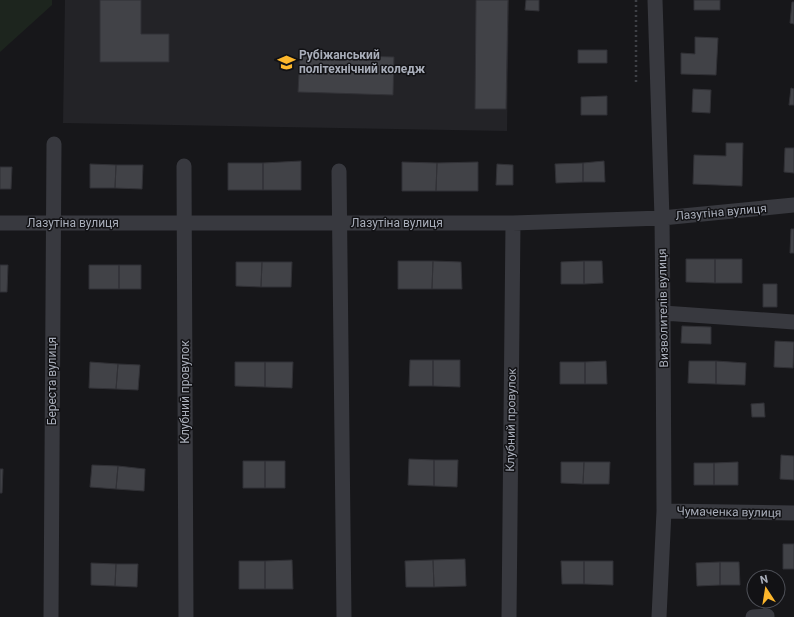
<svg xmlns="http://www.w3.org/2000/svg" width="794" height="617" viewBox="0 0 794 617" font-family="Roboto,sans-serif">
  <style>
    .built { fill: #232327 }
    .green { fill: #1d251e }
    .building { fill: #414247; stroke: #313136 }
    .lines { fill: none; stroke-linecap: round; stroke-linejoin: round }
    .path { stroke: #3e4046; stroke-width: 2.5; stroke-dasharray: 2 3; stroke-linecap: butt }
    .minor { stroke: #38393f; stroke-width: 15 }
    .labels { text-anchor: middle; stroke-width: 3; stroke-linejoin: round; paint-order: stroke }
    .poi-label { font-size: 12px; font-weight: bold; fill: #a9aeba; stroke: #121215; text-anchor: start }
    .street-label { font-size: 12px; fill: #a9aeba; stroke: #121215 }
  </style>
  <rect width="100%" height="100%" fill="#17171a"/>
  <path class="built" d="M65 0H509L507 131 63 123Z"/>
  <path class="green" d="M0 0H52V5L0 52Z"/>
  <path class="building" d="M100 0H141V34H169V62H100Z
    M476 0H508L506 109H475Z
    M526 0H539V11L525 10Z
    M694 0H720V10H694Z
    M792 2H794V24L790 23Z
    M695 37 718 38 716 75 681 74V53L695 54Z
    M578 50H607V63H578Z
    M300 54 394 57 393 95 298 92Z
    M791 88 794 89V105H789Z
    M693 89 711 90 710 113 692 112Z
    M607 96V115H581V97Z
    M726 143H743L742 186 693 184 694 155 726 156Z
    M785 148H794V173L784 172Z
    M301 161V190H263V163Z
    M604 161 605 182H583V163Z
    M402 162 437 163 436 191H402Z
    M478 162V191H436L437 163Z
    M228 163H263V190H228Z
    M583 163V182L556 183 555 164Z
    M90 164 116 165 115 188H90Z
    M497 164 513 165V185H496Z
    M116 165H143L142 189 115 188Z
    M0 167H12L11 189H0Z
    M791 229H794V253H790Z
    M686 259H715V283L686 282Z
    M715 259H742V283H715Z
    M398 261H433L432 289H398Z
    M433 261 461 262 462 289H432Z
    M584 261H602L603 283 584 284Z
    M584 261V284H561V262Z
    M236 262H262L261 287 236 286Z
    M262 262H292L291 287H261Z
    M0 265H8L7 292H0Z
    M89 265H119V289H89Z
    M119 265H141V289H119Z
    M763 284H777V307H763Z
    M682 326 711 327V344L681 343Z
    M775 341 794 342 793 368 774 367Z
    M410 360H433V386H409Z
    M433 360H460V387L433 386Z
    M606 361 607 384H585V362Z
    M689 361H716V384L688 383Z
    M716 361 746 363 745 385 716 384Z
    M90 362 118 364 116 389 89 388Z
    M235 362H265V387L235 386Z
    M265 362H293L292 388 265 387Z
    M560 362H585V384H560Z
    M118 364 140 365 138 390 116 389Z
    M764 403 765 417H752L751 404Z
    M781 455 794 456V480L780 479Z
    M409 459 434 460V486L408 485Z
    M434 460H458L457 487 434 486Z
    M243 461H265V488H243Z
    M265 461H285V488H265Z
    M561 462H584L583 484 561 483Z
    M584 462H610L609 484H583Z
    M738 462V485H714V463Z
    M694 463H714V485H694Z
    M92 465 118 466 116 489 90 487Z
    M118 466 145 469 144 491 116 489Z
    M0 469H3L2 493H0Z
    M783 544H794V569H783Z
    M465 559 466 586 434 587 433 560Z
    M292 560 293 589H265V561Z
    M433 560 434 587H406L405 561Z
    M239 561H265V589H239Z
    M561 561H584V584H562Z
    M584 561H613V585L584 584Z
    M720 562H739L740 585H720Z
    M720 562V585L697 586 696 563Z
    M91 563 116 564 115 586 91 585Z
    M116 564H138L137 587 115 586Z"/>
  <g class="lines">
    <path class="path" d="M636 0V85"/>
    <path class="minor" d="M655 0 662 218 663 313 664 511 659 617
      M184 166 186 617
      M339 171 344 617
      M0 223H513L662 218 794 205
      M663 313 794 322
      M664 511 794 513
      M51 617 54 144
      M509 617 513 223
      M753 617 767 616"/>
  </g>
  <defs>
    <symbol id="university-bare" viewBox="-9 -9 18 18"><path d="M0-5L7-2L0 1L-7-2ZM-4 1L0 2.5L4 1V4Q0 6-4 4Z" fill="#fdb72c" stroke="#121215" stroke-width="2.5" paint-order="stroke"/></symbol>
  </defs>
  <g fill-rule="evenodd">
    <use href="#university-bare" x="274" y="50" width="25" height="25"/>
  </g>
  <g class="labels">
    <g class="poi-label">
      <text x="299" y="59">Рубіжанський<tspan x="299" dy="14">політехнічний коледж</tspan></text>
    </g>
    <g class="street-label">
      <text transform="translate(721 212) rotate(-5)" y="4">Лазутіна вулиця</text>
      <text x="73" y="227">Лазутіна вулиця</text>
      <text x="397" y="227">Лазутіна вулиця</text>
      <text transform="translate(663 308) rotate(-91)" y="4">Визволителів вулиця</text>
      <text transform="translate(52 381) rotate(-90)" y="4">Береста вулиця</text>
      <text transform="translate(185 392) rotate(-90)" y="4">Клубний провулок</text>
      <text transform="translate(511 420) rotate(-89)" y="4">Клубний провулок</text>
      <text transform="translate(729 512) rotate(1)" y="4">Чумаченка вулиця</text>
    </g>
  </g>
  <g transform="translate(766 589) rotate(348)"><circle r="19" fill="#121215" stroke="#4e5057"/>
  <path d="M0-3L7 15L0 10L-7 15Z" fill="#fdb72c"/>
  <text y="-6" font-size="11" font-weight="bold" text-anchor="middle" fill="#a9aeba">N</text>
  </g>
</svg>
